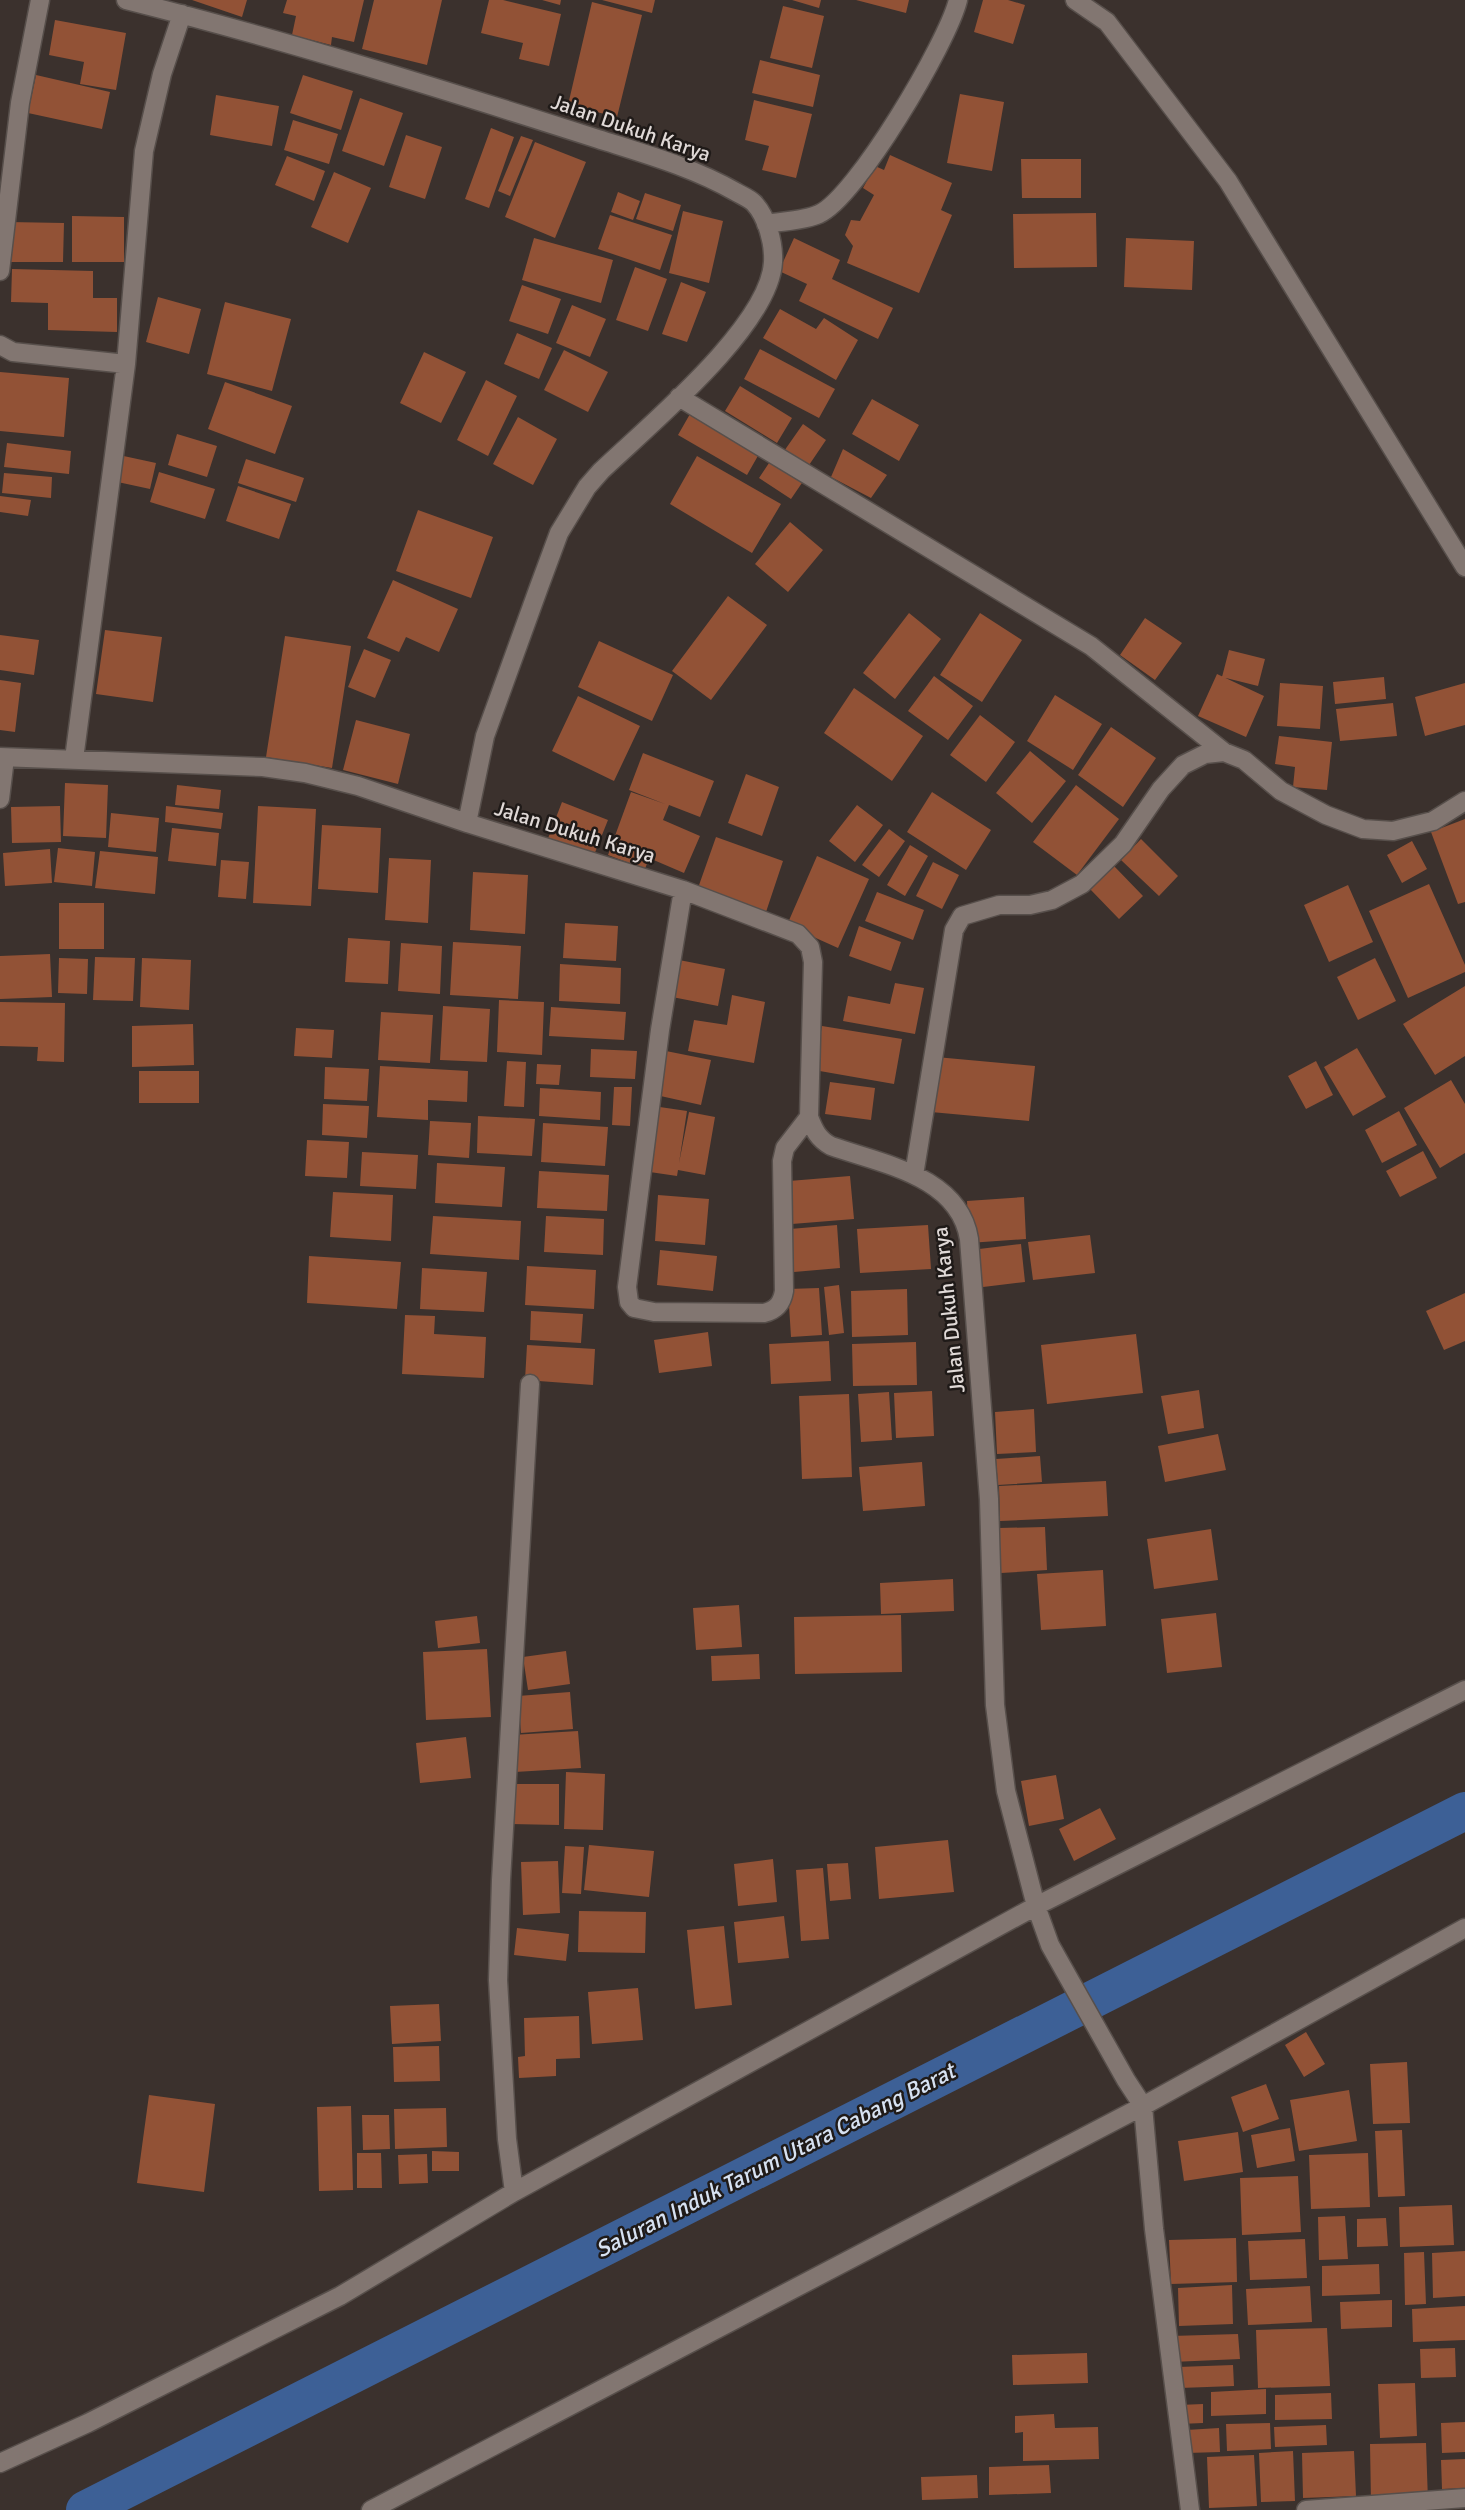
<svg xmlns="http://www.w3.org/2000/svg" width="1465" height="2510" viewBox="0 0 1465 2510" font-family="Signika,sans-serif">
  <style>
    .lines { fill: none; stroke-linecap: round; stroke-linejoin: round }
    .canal { stroke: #3d6096; stroke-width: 38 }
    .building { fill: #925236 }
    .street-casing { stroke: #574f4b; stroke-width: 21 }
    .street { stroke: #827671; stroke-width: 18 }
    .labels { text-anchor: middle; stroke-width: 5; stroke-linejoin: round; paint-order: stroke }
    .street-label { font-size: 21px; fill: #e0d9d7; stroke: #1f1a18 }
    .water-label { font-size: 23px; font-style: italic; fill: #d7e2f2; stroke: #1f1a18 }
  </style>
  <rect width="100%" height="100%" fill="#3b312d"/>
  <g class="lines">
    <path class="canal" d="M85 2510 1465 1811"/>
  </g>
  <path class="building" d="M192 0H247L242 17Z
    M287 0H364L354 42 332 37 331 45 292 35 296 16 283 13Z
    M374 0H442L427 65 362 49Z
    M489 0H503L561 14 549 66 519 59 523 43 481 33Z
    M542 0H561L560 5Z
    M602 0H655L652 13Z
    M792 0H821L819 8Z
    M856 0H909L906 13Z
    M983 0H1008L1025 5 1013 44 974 32Z
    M592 2 642 15 617 117 568 105Z
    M783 6 824 16 812 68 770 58Z
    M55 20 126 33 116 90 80 84 84 62 49 55Z
    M760 60 820 75 813 107 752 93Z
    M36 75 110 92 102 129 28 113Z
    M303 75 353 91 341 130 290 113Z
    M960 94 1004 102 992 171 947 163Z
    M216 95 279 106 272 146 210 135Z
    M360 98 403 113 384 166 342 151Z
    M754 100 812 114 796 178 762 170 769 146 745 140Z
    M293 120 338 134 329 164 284 150Z
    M491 128 514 137 489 208 465 199Z
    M406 135 442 147 425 199 389 187Z
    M521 136 533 140 510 196 498 191Z
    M535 142 586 162 555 238 505 217Z
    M890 155 952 183 941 210 952 215 919 293 847 263 853 246 845 235 851 220 860 221 874 195 863 188 875 166 884 170Z
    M287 156 325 171 314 201 275 185Z
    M1021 159H1081V198H1022Z
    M334 172 371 188 348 243 311 227Z
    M618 192 640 201 633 220 611 212Z
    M645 193 681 205 673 231 636 219Z
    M683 211 723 221 709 283 669 273Z
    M1096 213 1097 267 1014 268 1013 214Z
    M610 215 672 235 660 270 598 249Z
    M72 216 124 217V262H72Z
    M9 222 64 223 63 262H8Z
    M534 238 613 260 601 303 522 280Z
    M794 238 840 260 832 279 893 308 878 339 799 301 807 284 779 271Z
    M1126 238 1194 241 1192 290 1124 287Z
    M635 267 667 279 648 331 616 320Z
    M12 269 93 271V298H117V332L48 330V303L11 302Z
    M681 282 706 292 687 342 662 334Z
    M522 285 561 299 548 334 509 321Z
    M158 297 201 309 189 354 146 342Z
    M225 302 291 319 272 391 207 374Z
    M572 305 606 319 590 357 556 343Z
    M780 309 816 329 824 318 858 340 836 380 763 338Z
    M517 333 552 348 539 379 504 364Z
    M760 349 835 389 819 418 744 379Z
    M564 350 608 372 588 412 544 390Z
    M424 352 466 372 441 423 400 403Z
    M0 372 69 378 64 437 0 431Z
    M486 380 517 396 488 456 457 440Z
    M225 382 292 406 275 454 208 429Z
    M740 386 792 418 777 443 725 411Z
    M872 399 919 425 899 461 852 434Z
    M690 414 759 454 747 475 678 435Z
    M518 417 557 439 533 485 493 464Z
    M803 424 826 440 805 471 782 454Z
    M177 434 217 446 207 477 168 465Z
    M7 443 71 451 69 474 4 467Z
    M843 449 887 475 871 498 831 477Z
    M119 455 156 463 150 489 113 481Z
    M697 456 781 504 752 553 670 504Z
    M773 457 806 477 791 499 759 478Z
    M246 459 304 478 296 502 238 483Z
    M159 472 215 489 205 519 150 502Z
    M4 473 52 477 51 498 2 493Z
    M238 486 291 504 279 539 226 521Z
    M0 496 31 500 28 516 0 512Z
    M418 510 493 537 471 598 396 571Z
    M790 522 823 550 788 592 755 564Z
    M393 580 458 609 439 652 406 637 399 652 367 638Z
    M728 596 767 625 711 700 672 671Z
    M909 613 941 639 895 699 863 673Z
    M980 613 1022 640 982 702 940 675Z
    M1145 618 1182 643 1155 680 1120 655Z
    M105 630 162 637 153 702 96 694Z
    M0 635 39 640 34 675 0 670Z
    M285 636 351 646 332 768 266 757Z
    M599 641 673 675 652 721 578 687Z
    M364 649 391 660 375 698 348 687Z
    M1229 650 1265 659 1258 686 1222 677Z
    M1217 674 1264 696 1246 737 1198 716Z
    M934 676 973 706 948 740 908 711Z
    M1384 677 1386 699 1335 704 1333 682Z
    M0 680 21 683 15 732 0 730Z
    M1280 683 1323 686 1320 729 1277 726Z
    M1465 683V725L1425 736 1415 697Z
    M854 688 923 736 892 781 824 733Z
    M1055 695 1102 724 1073 770 1027 741Z
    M578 696 640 726 614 781 552 751Z
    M1393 703 1397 736 1340 741 1336 709Z
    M980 715 1015 742 986 782 950 755Z
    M356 720 410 734 398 784 343 770Z
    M1111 727 1156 758 1123 807 1078 775Z
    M1279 736 1332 742 1327 790 1293 787 1295 767 1275 764Z
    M1030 751 1066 781 1032 823 996 793Z
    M643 753 714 781 700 817 669 805 663 820 700 836 684 873 649 858 645 869 608 855 631 792 665 804 629 790Z
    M746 774 779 787 762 836 728 823Z
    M65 783 108 785 106 838 63 836Z
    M177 785 221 790 219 809 175 805Z
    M1076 785 1119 819 1077 875 1033 842Z
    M932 792 991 830 966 870 907 832Z
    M562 802 608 820 592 860 547 841Z
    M857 805 883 825 855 862 829 841Z
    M60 806 61 842 12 843 11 807Z
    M166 806 223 813 221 829 165 822Z
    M258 806 316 809 311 906 253 903Z
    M111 813 159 818 156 852 108 847Z
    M1465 819V902L1458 904 1431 832Z
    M322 825 381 828 378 893 318 889Z
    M172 828 219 833 216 866 168 861Z
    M889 829 905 841 879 877 862 865Z
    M716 837 783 861 766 912 698 888Z
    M1141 839 1178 876 1159 896 1121 860Z
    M1412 841 1427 869 1402 883 1387 855Z
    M910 845 928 856 905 896 887 885Z
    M58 848 95 852 92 886 54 882Z
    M50 849 52 883 5 886 3 853Z
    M100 851 158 857 155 894 95 888Z
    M817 856 869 879 838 948 787 925Z
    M389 858 431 860 428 923 385 920Z
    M221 860 249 862 246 899 218 897Z
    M933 862 959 875 942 909 916 896Z
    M1114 866 1143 896 1119 919 1090 889Z
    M473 872 528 875 525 934 470 930Z
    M1429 884 1465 965V972L1408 998 1369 911Z
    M1348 885 1373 942 1329 962 1304 905Z
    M877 892 924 910 913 940 865 921Z
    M59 903H104V949H59Z
    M565 923 618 926 616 961 563 958Z
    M859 926 901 942 891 971 849 956Z
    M348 938 390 941 388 984 345 982Z
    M453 942 521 946 518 999 450 995Z
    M401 943 442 946 440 994 398 991Z
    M50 954 52 997 0 999V956Z
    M95 957 135 958 133 1001 93 1000Z
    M59 958 88 959 87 994 58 993Z
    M142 958 191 960 189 1010 140 1007Z
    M1375 958 1396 1001 1358 1020 1337 977Z
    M674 959 725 969 718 1006 667 996Z
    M560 964 621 968 620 1004 559 1001Z
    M895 983 924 988 915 1034 843 1021 848 996 890 1004Z
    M1465 986V1056L1435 1075 1403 1024Z
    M732 995 765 1002 754 1063 688 1051 694 1020 727 1025Z
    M499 1000 544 1002 542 1055 497 1052Z
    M0 1002 65 1003 64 1062 37 1061 38 1047 0 1046Z
    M443 1006 490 1009 487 1062 440 1060Z
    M551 1007 626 1012 624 1040 549 1036Z
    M381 1012 433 1015 430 1063 378 1060Z
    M193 1024 194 1065 132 1067V1026Z
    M822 1026 902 1039 894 1084 814 1070Z
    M296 1028 334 1030 332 1058 294 1056Z
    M1357 1048 1386 1097 1353 1116 1324 1067Z
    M591 1049 637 1051 635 1079 590 1077Z
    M666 1051 711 1060 701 1105 656 1095Z
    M936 1057 1035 1066 1029 1121 931 1112Z
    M507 1061 526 1062 524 1107 504 1106Z
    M1316 1061 1333 1095 1306 1109 1288 1076Z
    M537 1064 561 1065 559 1085 536 1084Z
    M380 1066 468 1071 467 1102 428 1100V1120L377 1117Z
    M325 1067 369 1069 367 1101 324 1099Z
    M139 1071H199V1103H139Z
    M1451 1080 1465 1104V1153L1440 1168 1404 1108Z
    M830 1082 875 1088 871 1120 825 1114Z
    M614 1087H632L630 1126 612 1125Z
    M540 1088 601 1092 600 1120 539 1116Z
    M323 1104 369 1106 367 1138 322 1135Z
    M653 1106 687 1111 679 1163 689 1112 715 1117 705 1175 678 1170 677 1176 643 1171Z
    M1399 1111 1417 1145 1382 1163 1365 1130Z
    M478 1116 535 1119 532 1156 477 1153Z
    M430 1121 471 1123 469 1158 428 1155Z
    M543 1123 608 1127 605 1166 541 1162Z
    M307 1140 349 1142 347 1178 305 1176Z
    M1423 1151 1437 1178 1400 1197 1386 1171Z
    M362 1152 418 1155 416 1189 360 1186Z
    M437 1163 505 1167 502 1207 435 1203Z
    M539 1171 609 1175 607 1211 537 1208Z
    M850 1176 854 1219 792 1224 789 1181Z
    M333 1192 393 1195 391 1241 330 1237Z
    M658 1195 709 1199 705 1245 655 1241Z
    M1024 1197 1026 1239 969 1243 967 1201Z
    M433 1216 521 1221 519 1260 430 1254Z
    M546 1216 604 1219 603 1255 544 1252Z
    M837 1225 840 1268 794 1272 790 1229Z
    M928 1225 931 1269 860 1273 857 1229Z
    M1090 1235 1095 1273 1033 1280 1028 1242Z
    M1021 1244 1025 1282 975 1288 971 1250Z
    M660 1250 717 1256 713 1291 657 1285Z
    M309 1256 401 1262 397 1309 307 1303Z
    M527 1266 596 1270 594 1309 525 1305Z
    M422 1268 487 1272 484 1312 420 1309Z
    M839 1285 844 1333 829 1335 824 1287Z
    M819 1288 822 1335 791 1337 788 1289Z
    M907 1289 908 1335 852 1337 851 1291Z
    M1465 1293V1341L1444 1350 1426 1311Z
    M531 1311 583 1314 581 1343 530 1340Z
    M405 1315 435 1316 434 1334 486 1337 484 1378 402 1374Z
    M708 1332 712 1366 659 1373 654 1340Z
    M1136 1334 1143 1393 1047 1404 1041 1345Z
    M829 1341 831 1381 771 1384 769 1344Z
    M916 1342 917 1385 853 1386 852 1344Z
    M527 1345 595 1349 593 1385 525 1380Z
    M1199 1390 1204 1428 1168 1434 1161 1396Z
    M932 1391 934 1436 896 1438 894 1393Z
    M889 1392 892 1440 861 1442 858 1394Z
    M849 1394 852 1477 802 1479 799 1396Z
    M1034 1409 1036 1452 997 1454 995 1412Z
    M1218 1434 1226 1470 1165 1482 1158 1446Z
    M1040 1456 1042 1482 998 1485 996 1459Z
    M922 1462 925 1506 863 1511 859 1467Z
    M1106 1481 1108 1516 1000 1521 999 1486Z
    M1045 1527 1047 1570 1001 1573 999 1528Z
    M1211 1529 1218 1580 1154 1589 1147 1539Z
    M1103 1570 1106 1626 1041 1630 1037 1574Z
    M953 1579 954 1611 881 1614 880 1583Z
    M739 1605 742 1647 696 1650 693 1608Z
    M1216 1613 1222 1667 1167 1673 1161 1619Z
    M901 1615 902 1672 795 1674 794 1617Z
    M477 1616 480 1643 438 1648 435 1621Z
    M487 1649 491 1717 426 1720 423 1652Z
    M566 1651 570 1684 528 1690 523 1657Z
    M759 1654 760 1679 712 1681 711 1656Z
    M570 1692 573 1729 521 1733 518 1696Z
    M578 1731 581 1768 515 1772 512 1735Z
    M466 1737 471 1778 420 1783 416 1743Z
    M566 1772 605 1774 603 1830 564 1829Z
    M1056 1775 1064 1819 1029 1826 1021 1781Z
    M511 1784H559V1825L511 1824Z
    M1100 1808 1116 1839 1074 1861 1059 1829Z
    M948 1840 954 1892 879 1899 875 1847Z
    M589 1845 654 1851 649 1897 584 1890Z
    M565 1846 584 1847 581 1894 562 1893Z
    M773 1859 777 1902 738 1906 734 1864Z
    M558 1861 560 1913 523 1915 521 1862Z
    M848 1863 851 1899 830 1901 827 1864Z
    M823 1868 829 1939 801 1941 796 1870Z
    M579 1911 646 1912 645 1953 578 1952Z
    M784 1916 789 1958 738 1963 734 1922Z
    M724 1926 732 2005 695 2009 687 1930Z
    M517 1928 569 1934 566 1961 514 1955Z
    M638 1988 643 2040 592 2044 588 1992Z
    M439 2004 441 2041 392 2044 390 2006Z
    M579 2016 580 2058 556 2059V2076L519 2078 518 2057 525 2056 524 2018Z
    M1306 2032 1325 2064 1304 2077 1285 2045Z
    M439 2046 440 2081 394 2082 393 2047Z
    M1407 2062 1410 2123 1373 2124 1370 2064Z
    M1266 2084 1279 2119 1243 2132 1231 2097Z
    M1349 2090 1357 2141 1299 2151 1290 2100Z
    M149 2095 215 2104 204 2192 137 2183Z
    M351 2106 353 2190 319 2191 317 2107Z
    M446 2108 447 2147 395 2149 394 2109Z
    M362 2115H389L390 2149 363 2150Z
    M1290 2128 1295 2161 1257 2168 1251 2135Z
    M1402 2130 1405 2196 1378 2197 1375 2131Z
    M1238 2132 1243 2172 1184 2181 1178 2141Z
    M432 2151 459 2152V2171H432Z
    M357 2153H381L382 2188H357Z
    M1368 2153 1370 2207 1311 2209 1309 2155Z
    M427 2154 428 2183 399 2184 398 2155Z
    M1298 2176 1301 2232 1242 2235 1240 2178Z
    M1452 2205 1454 2245 1400 2247 1399 2207Z
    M1345 2216 1348 2259 1319 2260 1318 2217Z
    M1386 2218 1388 2246 1357 2247V2219Z
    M1236 2238 1237 2282 1171 2284 1169 2240Z
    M1305 2239 1307 2278 1250 2280 1248 2241Z
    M1465 2251V2296L1433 2298 1432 2253Z
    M1424 2252 1426 2304 1405 2305 1404 2253Z
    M1379 2264 1380 2294 1322 2296V2266Z
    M1232 2285 1233 2324 1179 2326 1178 2288Z
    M1310 2286 1312 2322 1248 2325 1246 2289Z
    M1392 2300V2327L1341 2329 1340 2302Z
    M1465 2306V2340L1413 2342 1412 2309Z
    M1327 2328 1330 2386 1258 2388 1256 2330Z
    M1238 2334 1240 2359 1172 2362 1171 2336Z
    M1455 2348 1456 2377 1421 2378 1420 2349Z
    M1087 2353 1088 2383 1013 2385 1012 2355Z
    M1233 2365 1234 2386 1180 2388 1178 2367Z
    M1415 2383 1417 2436 1380 2438 1378 2384Z
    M1266 2389V2414L1211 2416V2392Z
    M1331 2393 1332 2419 1275 2420V2395Z
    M1203 2404V2423L1180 2424 1179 2405Z
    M1054 2414 1055 2428 1098 2427 1099 2459 1023 2461V2432L1015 2433V2416Z
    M1465 2422V2452L1442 2453 1441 2423Z
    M1270 2423 1271 2449 1227 2451 1226 2424Z
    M1326 2425 1327 2445 1275 2447 1274 2427Z
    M1219 2428 1220 2452 1187 2453 1186 2430Z
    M1426 2443 1428 2501 1371 2503 1370 2444Z
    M1293 2451 1295 2501 1261 2502 1259 2453Z
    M1354 2451 1356 2496 1303 2498 1302 2453Z
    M1254 2455 1257 2506 1209 2508 1207 2457Z
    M1465 2459V2488L1442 2489 1441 2460Z
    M1049 2465 1051 2493 989 2495V2467Z
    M977 2475 978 2498 922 2500 921 2477Z"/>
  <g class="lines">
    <defs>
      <path id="street" d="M126 0C285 40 442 89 598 139 645 154 692 167 736 192 741 195 749 198 754 203 767 217 774 243 773 262 770 326 647 427 601 471L587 487 559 533 539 587 485 736 467 823 683 890 798 934 810 947 813 962 809 1117C814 1130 818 1139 831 1146 882 1164 959 1176 969 1239L989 1499 995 1705 1006 1791 1036 1906 1050 1945 1126 2080 1143 2106 1154 2229 1190 2510
        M1075 0 1107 22 1228 181 1465 567
        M766 224C782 221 804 221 819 214 856 198 948 42 958 0
        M0 271 20 103 40 0
        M0 345 13 352 126 364
        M679 397 1091 646 1224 752
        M0 757 263 767 305 773 358 786 467 823
        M74 759 126 364 144 151 162 74 182 14
        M0 799 5 758
        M683 890 660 1030 627 1287 629 1302 634 1308 654 1312 764 1313C777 1310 782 1303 784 1291L782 1161 785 1148 809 1117
        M914 1175 954 930 962 916 999 905H1030L1052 900 1082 884 1123 844 1161 789 1183 765 1205 754 1224 752 1244 760 1281 791 1326 815 1363 829 1393 831 1433 821 1465 801
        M514 2192 507 2139 498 1980 501 1880 530 1384
        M0 2463 88 2423 340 2296 514 2192 1036 1906 1465 1690
        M371 2510 1143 2106 1465 1928
        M1306 2510 1465 2498"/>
    </defs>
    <use href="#street" class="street-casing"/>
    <use href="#street" class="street"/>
  </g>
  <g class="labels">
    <g class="street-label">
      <text transform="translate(631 128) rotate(19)" y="7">Jalan Dukuh Karya</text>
      <text transform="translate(575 832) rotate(17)" y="7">Jalan Dukuh Karya</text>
      <text transform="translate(949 1310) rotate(-96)" y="7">Jalan Dukuh Karya</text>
    </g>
    <g class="water-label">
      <text transform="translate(775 2160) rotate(-27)" y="8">Saluran Induk Tarum Utara Cabang Barat</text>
    </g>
  </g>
</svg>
